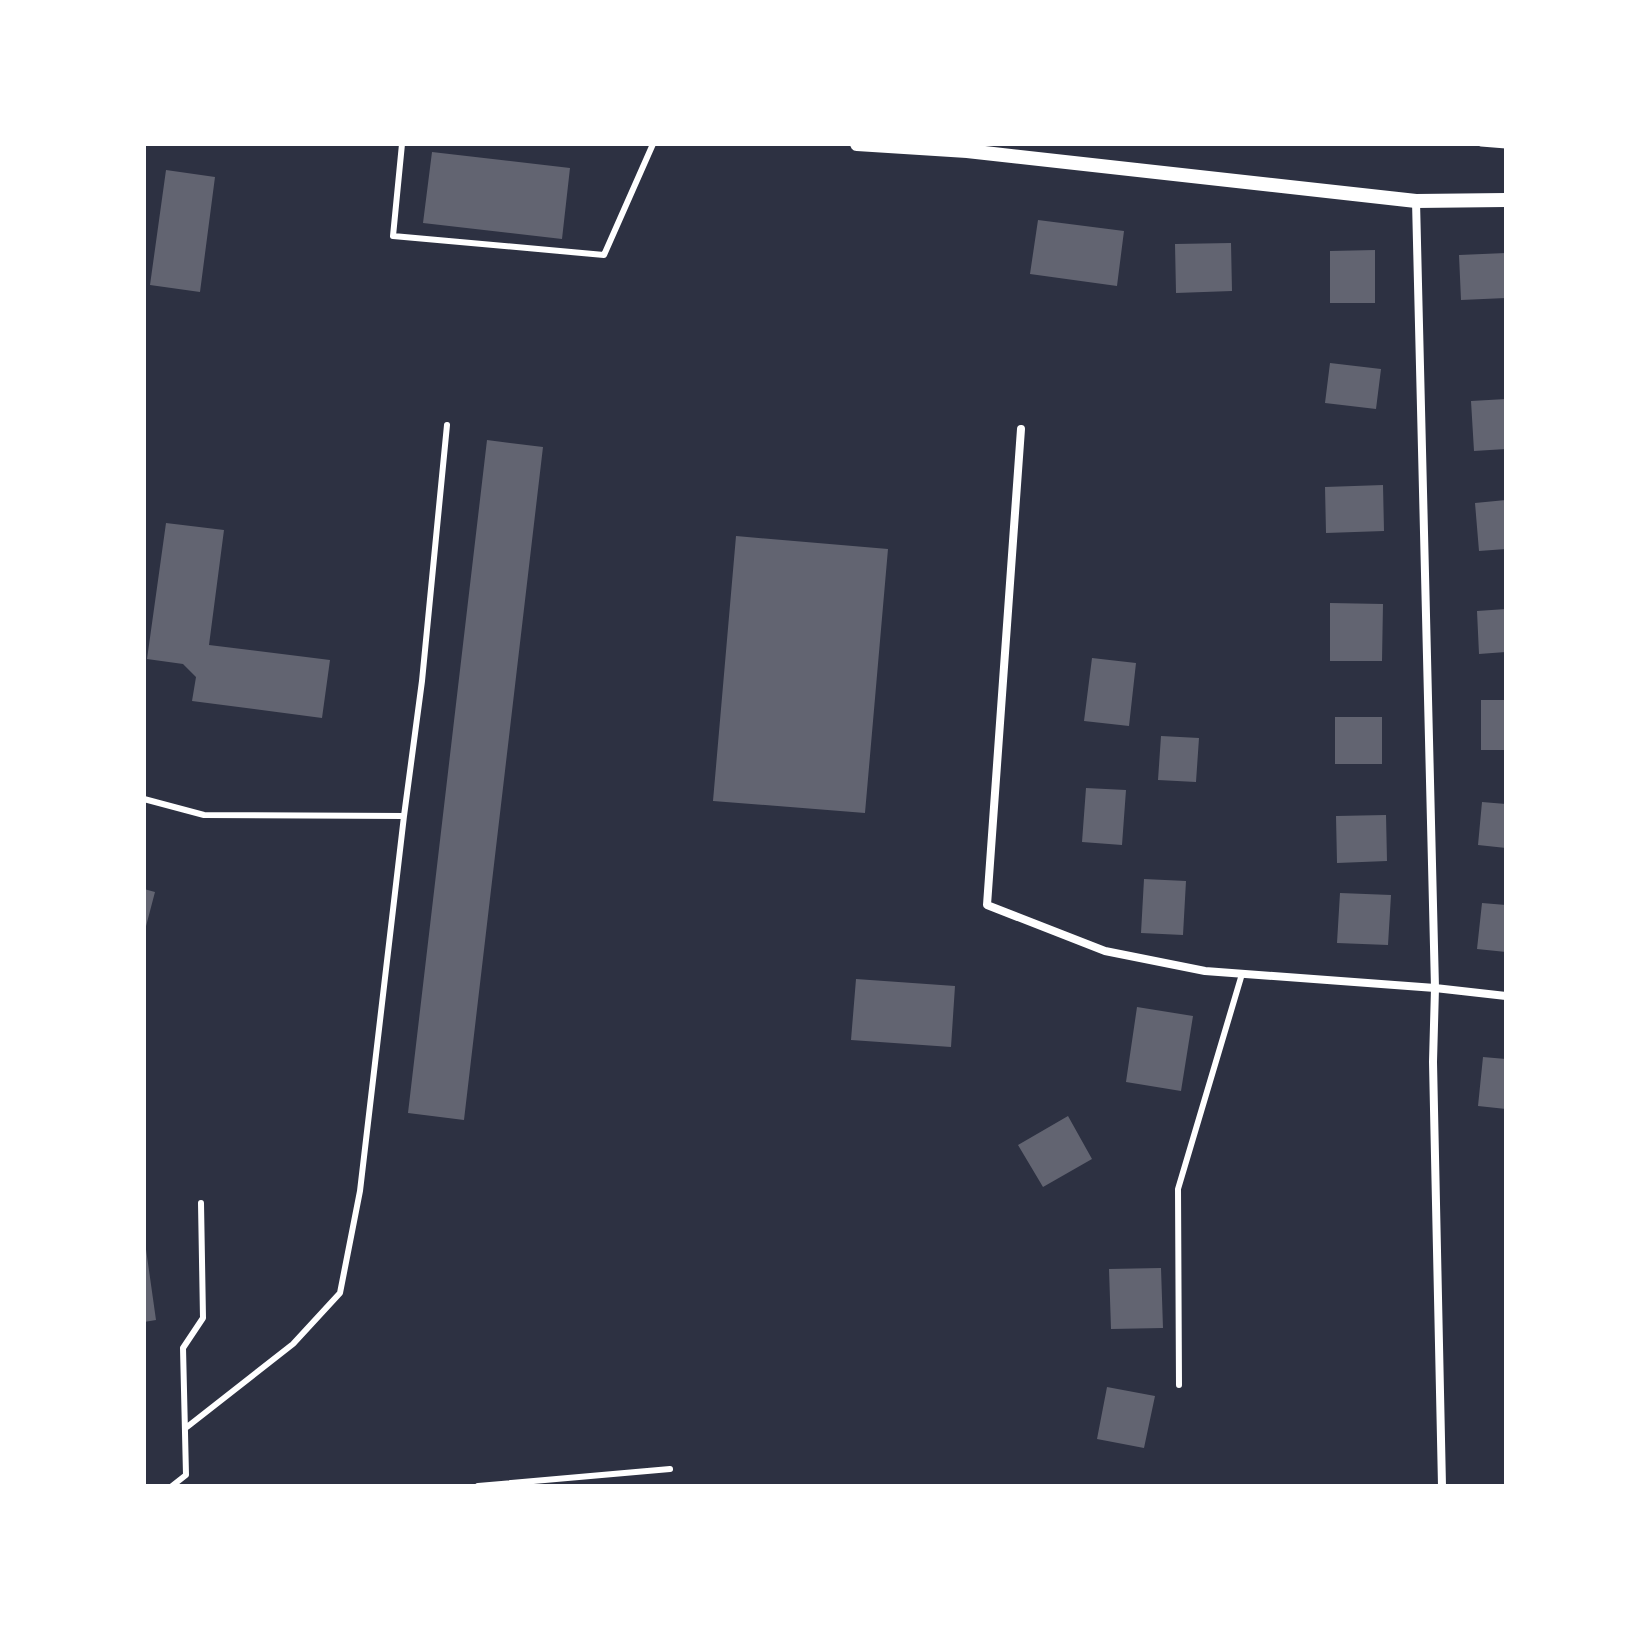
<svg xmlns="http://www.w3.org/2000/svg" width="1650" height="1630" viewBox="0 0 1650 1630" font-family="Lato,sans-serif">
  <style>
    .building { fill: #626471 }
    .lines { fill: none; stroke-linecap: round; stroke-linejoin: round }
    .path { stroke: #fff; stroke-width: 5 }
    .service { stroke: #fff; stroke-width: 6 }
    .minor { stroke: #fff; stroke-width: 8 }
    .tertiary { stroke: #fff; stroke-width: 14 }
  </style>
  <rect width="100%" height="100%" fill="#2d3142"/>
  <path class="building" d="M432 152 570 168 562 239 423 223Z
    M166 170 215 177 200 292 150 285Z
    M1038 220 1124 231 1117 286 1030 274Z
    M1231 243 1232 291 1176 293 1175 244Z
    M1375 250V303H1330V251Z
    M1506 253V298L1461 300 1459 255Z
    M1330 363 1381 369 1376 409 1325 403Z
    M1506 399V449L1474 451 1471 401Z
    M487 440 543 447 464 1120 408 1113Z
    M1383 485 1384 531 1326 533 1325 487Z
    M1506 500V549L1479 551 1475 503Z
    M166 523 224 530 209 645 330 660 322 718 192 701 196 677 183 664 147 659Z
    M736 536 888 549 865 813 713 801Z
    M1330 603 1383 604 1382 661H1330Z
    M1506 609V652L1479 654 1477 611Z
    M1092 658 1136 663 1129 726 1084 721Z
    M1481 700H1506V750H1481Z
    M1335 717H1382V764H1335Z
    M1161 736 1199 738 1196 782 1158 780Z
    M1086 788 1126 790 1122 845 1082 842Z
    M1482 802 1506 804V848L1478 845Z
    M1386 815 1387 861 1337 863 1336 816Z
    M1144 879 1186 881 1183 935 1141 933Z
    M144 889 155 892 145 930 144 929Z
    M1340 893 1391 895 1388 945 1337 943Z
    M1482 903 1506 905V952L1477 949Z
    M856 979 955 986 951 1047 851 1040Z
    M1137 1007 1193 1016 1181 1091 1126 1082Z
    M1483 1057 1506 1059V1109L1478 1106Z
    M1068 1116 1092 1159 1043 1187 1018 1145Z
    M144 1235 156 1320 144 1322Z
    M1161 1268 1163 1328 1111 1329 1109 1269Z
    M1107 1387 1155 1396 1144 1448 1097 1439Z"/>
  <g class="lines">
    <path class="path" d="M1481 144 1506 146"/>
    <path class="service" d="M402 144 393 236 604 255 653 144
      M144 799 204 815 404 816 422 681 447 425
      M1179 1385 1178 1189 1242 974
      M187 1427 293 1344 340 1293 360 1191 404 816
      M172 1486 186 1475 183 1348 203 1318 201 1203
      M478 1486 670 1469"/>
    <path class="minor" d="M1416 201 1435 988 1433 1062 1442 1486
      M1021 429 987 905 1105 951 1205 971 1435 988 1506 996"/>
    <path class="tertiary" d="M857 144 967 151 1416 201 1506 200"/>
  </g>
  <rect width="1650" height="1630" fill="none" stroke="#ffffff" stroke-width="292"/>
</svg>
